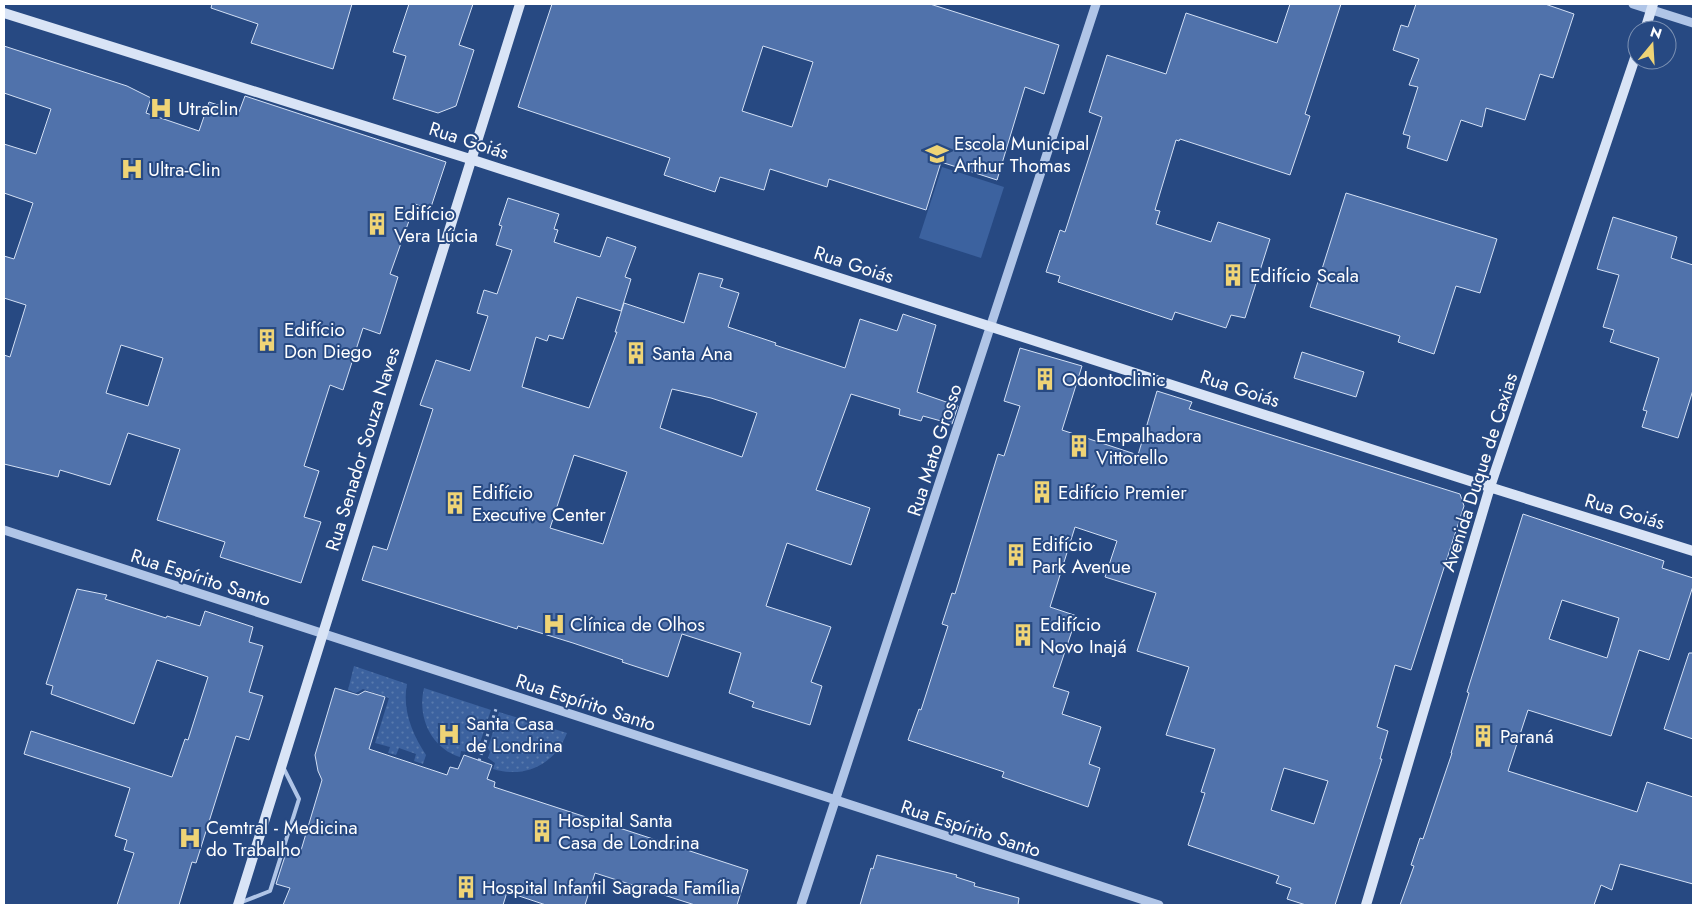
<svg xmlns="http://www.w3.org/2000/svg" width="1697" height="909" viewBox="0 0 1697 909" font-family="Jost,sans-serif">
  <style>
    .grass { fill: #3c629f }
    .garden { fill: url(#garden-dots) }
    .building { fill: #5072ab; stroke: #d3e0f5; fill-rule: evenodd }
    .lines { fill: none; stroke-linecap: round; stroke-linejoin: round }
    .path { stroke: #b0c5e7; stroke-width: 3; stroke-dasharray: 2.5 4; stroke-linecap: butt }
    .service { stroke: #b0c5e7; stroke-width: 4 }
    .tertiary { stroke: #b0c5e7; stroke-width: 9 }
    .secondary { stroke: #d9e4f6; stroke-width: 10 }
    .labels { text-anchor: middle; stroke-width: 4; stroke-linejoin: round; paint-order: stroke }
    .poi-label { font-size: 19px; fill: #fff; stroke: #274982; text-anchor: start }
    .street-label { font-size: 19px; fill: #fff; stroke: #274982 }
  </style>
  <defs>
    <pattern id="garden-dots" width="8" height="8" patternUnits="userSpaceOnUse" patternTransform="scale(1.25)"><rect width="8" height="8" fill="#3c629f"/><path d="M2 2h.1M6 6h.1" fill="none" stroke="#597aad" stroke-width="1.8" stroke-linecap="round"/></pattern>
  </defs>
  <rect width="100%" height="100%" fill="#274982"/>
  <path class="grass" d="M942 167 1004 187 981 258 919 238Z"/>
  <path class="garden" d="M354 666 407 684C402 709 412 734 426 755L423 764 414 761 416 754 399 748 396 755 388 753 390 747 375 743 389 698 363 689 356 693 348 690Z
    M424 688 491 710 479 746 469 752 461 751 460 757C431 748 417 717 424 688Z
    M499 712 567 733C555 764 526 779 493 769L495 763 488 758 490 752 488 748Z"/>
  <path class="building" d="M212 4H352L333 69 251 43 258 24 211 8Z
    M409 4H473L459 45 474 50 456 106 438 113 393 99 406 56 393 52Z
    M552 4H930L1059 45 1044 94 1025 87 997 180 941 162 926 210 829 179 827 187 770 169 764 190 720 177 715 192 664 175 670 158 518 107ZM763 46 813 62 792 127 742 111Z
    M1290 4H1341L1305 114 1310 116 1290 175 1180 139 1179 141 1176 140 1155 210 1160 211 1156 224 1211 242 1218 222 1270 239 1245 318 1231 315 1226 328 1175 312 1172 320 1058 282 1060 276 1046 272 1060 230 1065 232 1102 117 1089 112 1107 55 1166 74 1186 13 1277 43Z
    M1416 4H1545L1574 14 1553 78 1540 74 1525 120 1486 108 1482 127 1461 120 1447 161 1407 148 1410 136 1403 134 1418 87 1409 85 1419 59 1393 50 1401 25 1408 27Z
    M4 46 127 86 151 98 146 113 199 131 209 102 239 112 245 96 446 162 430 210 415 204 390 274 398 277 380 334 363 328 343 390 330 385 304 466 319 471 304 517 321 522 301 583 220 557 225 542 157 520 180 449 128 433 110 485 60 470 58 477 4 464V355L10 357 26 305 4 298V256L14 259 33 203 4 193V144L36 154 51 109 4 93ZM121 345 163 358 148 406 106 393Z
    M1346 193 1497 239 1480 293 1456 286 1434 354 1398 342 1400 336 1310 307Z
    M508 198 559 214 554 229 558 230 554 242 600 257 607 237 636 247 625 277 631 279 621 311 577 297 563 339 549 335 547 341 536 337 522 387 589 408 617 332H615L624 303 684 323 699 273 723 279 720 287 739 293 728 327 776 343 775 345 845 368 860 319 897 331 903 314 936 325 917 392 958 406 952 424 923 416 921 421 899 415 900 409 851 394 816 490 870 508 851 565 787 543 766 606 831 627 811 682 822 686 810 725 752 707 754 702 729 693 741 653 682 634 668 677 622 662 623 660 573 643 518 626 517 629 362 580 373 546 387 550 433 409 420 405 436 360 470 371 488 316 477 313 484 290 497 294 512 250 496 245 502 226 499 225ZM672 389 711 398 757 413 742 457 660 428ZM574 455 627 472 603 544 550 528Z
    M1613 217 1677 237 1671 258 1693 265V390L1678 438 1642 427 1647 411 1643 410 1659 358 1610 342 1614 330 1603 327 1619 275 1597 269Z
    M1020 348 1082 366 1062 430 1138 455 1157 391 1192 402 1189 409 1460 494 1464 506 1411 670 1395 665 1377 727 1388 731 1380 759H1382L1335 905H1306L1287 899 1291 888 1276 883 1279 876 1188 845 1205 793 1201 792 1215 749 1166 735 1189 667 1137 651 1156 593 1105 577 1117 541 1075 527 1050 607 1077 616 1053 687 1069 692 1062 714 1101 727 1089 764 1100 768 1088 807 1002 777 1004 772 908 740 919 709 921 710 948 626 942 624 952 593 955 594 998 454 1004 456 1020 406 1004 401ZM1284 768 1328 781 1314 824 1271 810Z
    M1302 352 1364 372 1356 397 1294 378Z
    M1523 514 1664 561 1662 568 1693 578V586L1669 660 1639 650 1611 736 1528 710 1508 771 1637 812 1647 782 1693 797V884L1620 864 1612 890 1601 885 1594 905H1400L1414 866 1411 865 1420 838 1423 839 1452 753H1451L1469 693 1467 692ZM1562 600 1619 618 1607 658 1549 639Z
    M77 589 107 595 105 599 166 618 167 616 200 626 205 611 253 627 249 642 263 646 249 692 263 696 249 740 236 736 196 863 192 862 179 905H117L134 853 124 850 127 840 115 836 130 788 24 754 31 731 172 777 185 739 188 740 208 677 157 660 134 724 51 694 53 686 46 684Z
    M1689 653H1693V739L1664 729Z
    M335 688 358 695 365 691 385 697 369 749 447 775 450 767 458 769 464 755 492 765 487 779 495 782 494 787 748 870 737 905H695L595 873 585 905H546L507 892 503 905H283L290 888 276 884 286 853 299 857 322 780 318 771 315 755Z
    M877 855 957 875 956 877 975 883 974 886 1019 898 1018 905H860L871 868 873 869Z"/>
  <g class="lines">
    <path class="path" d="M479 761 496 709"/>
    <path class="service" d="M242 902 270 891 299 799 283 767"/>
    <path class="tertiary" d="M1633 4 1693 23
      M4 530 1159 905
      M801 905 1096 4"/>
    <path class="secondary" d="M4 13 470 159 1470 481 1693 551
      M1645 30 1653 4
      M238 905 520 4
      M1366 905 1490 487 1637 52"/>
  </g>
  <defs>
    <symbol id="hospital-bare" viewBox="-9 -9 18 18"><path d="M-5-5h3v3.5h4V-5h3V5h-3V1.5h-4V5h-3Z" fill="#efd476" stroke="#274982" stroke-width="2.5" paint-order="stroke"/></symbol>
    <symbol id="school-bare" viewBox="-9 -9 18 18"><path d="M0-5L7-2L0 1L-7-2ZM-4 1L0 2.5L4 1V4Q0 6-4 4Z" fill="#efd476" stroke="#274982" stroke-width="2.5" paint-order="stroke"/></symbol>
    <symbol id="building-bare" viewBox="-9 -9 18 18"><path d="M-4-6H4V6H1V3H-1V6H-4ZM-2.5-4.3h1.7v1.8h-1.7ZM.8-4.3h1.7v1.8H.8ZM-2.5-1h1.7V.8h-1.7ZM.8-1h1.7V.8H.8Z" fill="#efd476" stroke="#274982" stroke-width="2.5" paint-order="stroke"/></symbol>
  </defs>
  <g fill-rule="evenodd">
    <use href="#hospital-bare" x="145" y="92" width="32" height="32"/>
    <use href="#school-bare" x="921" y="138" width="32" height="32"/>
    <use href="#hospital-bare" x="116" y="153" width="32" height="32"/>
    <use href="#building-bare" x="361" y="208" width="32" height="32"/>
    <use href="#building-bare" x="1217" y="259" width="32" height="32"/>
    <use href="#building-bare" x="251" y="324" width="32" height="32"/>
    <use href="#building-bare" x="620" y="337" width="32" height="32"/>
    <use href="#building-bare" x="1029" y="363" width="32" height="32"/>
    <use href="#building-bare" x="1063" y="430" width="32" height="32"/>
    <use href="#building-bare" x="1026" y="476" width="32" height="32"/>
    <use href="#building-bare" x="439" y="487" width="32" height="32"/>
    <use href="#building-bare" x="1000" y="539" width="32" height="32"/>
    <use href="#hospital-bare" x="538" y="608" width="32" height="32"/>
    <use href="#building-bare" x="1007" y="619" width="32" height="32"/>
    <use href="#hospital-bare" x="433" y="718" width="32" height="32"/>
    <use href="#building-bare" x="1467" y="720" width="32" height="32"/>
    <use href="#building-bare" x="526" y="815" width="32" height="32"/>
    <use href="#hospital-bare" x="174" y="822" width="32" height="32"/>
    <use href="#building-bare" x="450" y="871" width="32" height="32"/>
  </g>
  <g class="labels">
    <g class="poi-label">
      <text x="178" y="115">Utraclin</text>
      <text x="954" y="150">Escola Municipal<tspan x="954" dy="22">Arthur Thomas</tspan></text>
      <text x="148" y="176">Ultra-Clin</text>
      <text x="394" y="220">Edifício<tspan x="394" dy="22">Vera Lúcia</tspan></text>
      <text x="1250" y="282">Edifício Scala</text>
      <text x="284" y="336">Edifício<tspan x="284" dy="22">Don Diego</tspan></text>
      <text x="652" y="360">Santa Ana</text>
      <text x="1062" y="386">Odontoclinic</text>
      <text x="1096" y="442">Empalhadora<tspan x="1096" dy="22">Vittorello</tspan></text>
      <text x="472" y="499">Edifício<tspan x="472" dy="22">Executive Center</tspan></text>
      <text x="1058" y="499">Edifício Premier</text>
      <text x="1032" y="551">Edifício<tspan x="1032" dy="22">Park Avenue</tspan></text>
      <text x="570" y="631">Clínica de Olhos</text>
      <text x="1040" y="631">Edifício<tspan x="1040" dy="22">Novo Inajá</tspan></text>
      <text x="466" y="730">Santa Casa<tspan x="466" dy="22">de Londrina</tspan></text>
      <text x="1500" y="743">Paraná</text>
      <text x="558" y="827">Hospital Santa<tspan x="558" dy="22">Casa de Londrina</tspan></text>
      <text x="206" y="834">Cemtral - Medicina<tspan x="206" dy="22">do Trabalho</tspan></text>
      <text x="482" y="894">Hospital Infantil Sagrada Família</text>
    </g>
    <g class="street-label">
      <text transform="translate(469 140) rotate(18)" y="7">Rua Goiás</text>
      <text transform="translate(854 264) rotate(18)" y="7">Rua Goiás</text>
      <text transform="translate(1240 388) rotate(18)" y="7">Rua Goiás</text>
      <text transform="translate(362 449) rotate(-73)" y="7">Rua Senador Souza Naves</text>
      <text transform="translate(934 450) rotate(-72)" y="7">Rua Mato Grosso</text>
      <text transform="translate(1479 472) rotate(-72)" y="7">Avenida Duque de Caxias</text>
      <text transform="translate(1625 511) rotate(17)" y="7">Rua Goiás</text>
      <text transform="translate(201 577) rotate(18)" y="7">Rua Espírito Santo</text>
      <text transform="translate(586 702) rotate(18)" y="7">Rua Espírito Santo</text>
      <text transform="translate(971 828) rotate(18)" y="7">Rua Espírito Santo</text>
    </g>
  </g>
  <rect width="1697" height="909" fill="none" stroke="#ffffff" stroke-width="10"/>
  <g transform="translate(1652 45) rotate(18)"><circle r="24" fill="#274982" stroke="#7d92b4"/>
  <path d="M0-4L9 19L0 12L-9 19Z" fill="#efd476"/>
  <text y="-8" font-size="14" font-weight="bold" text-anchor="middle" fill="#ffffff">N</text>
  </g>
</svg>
